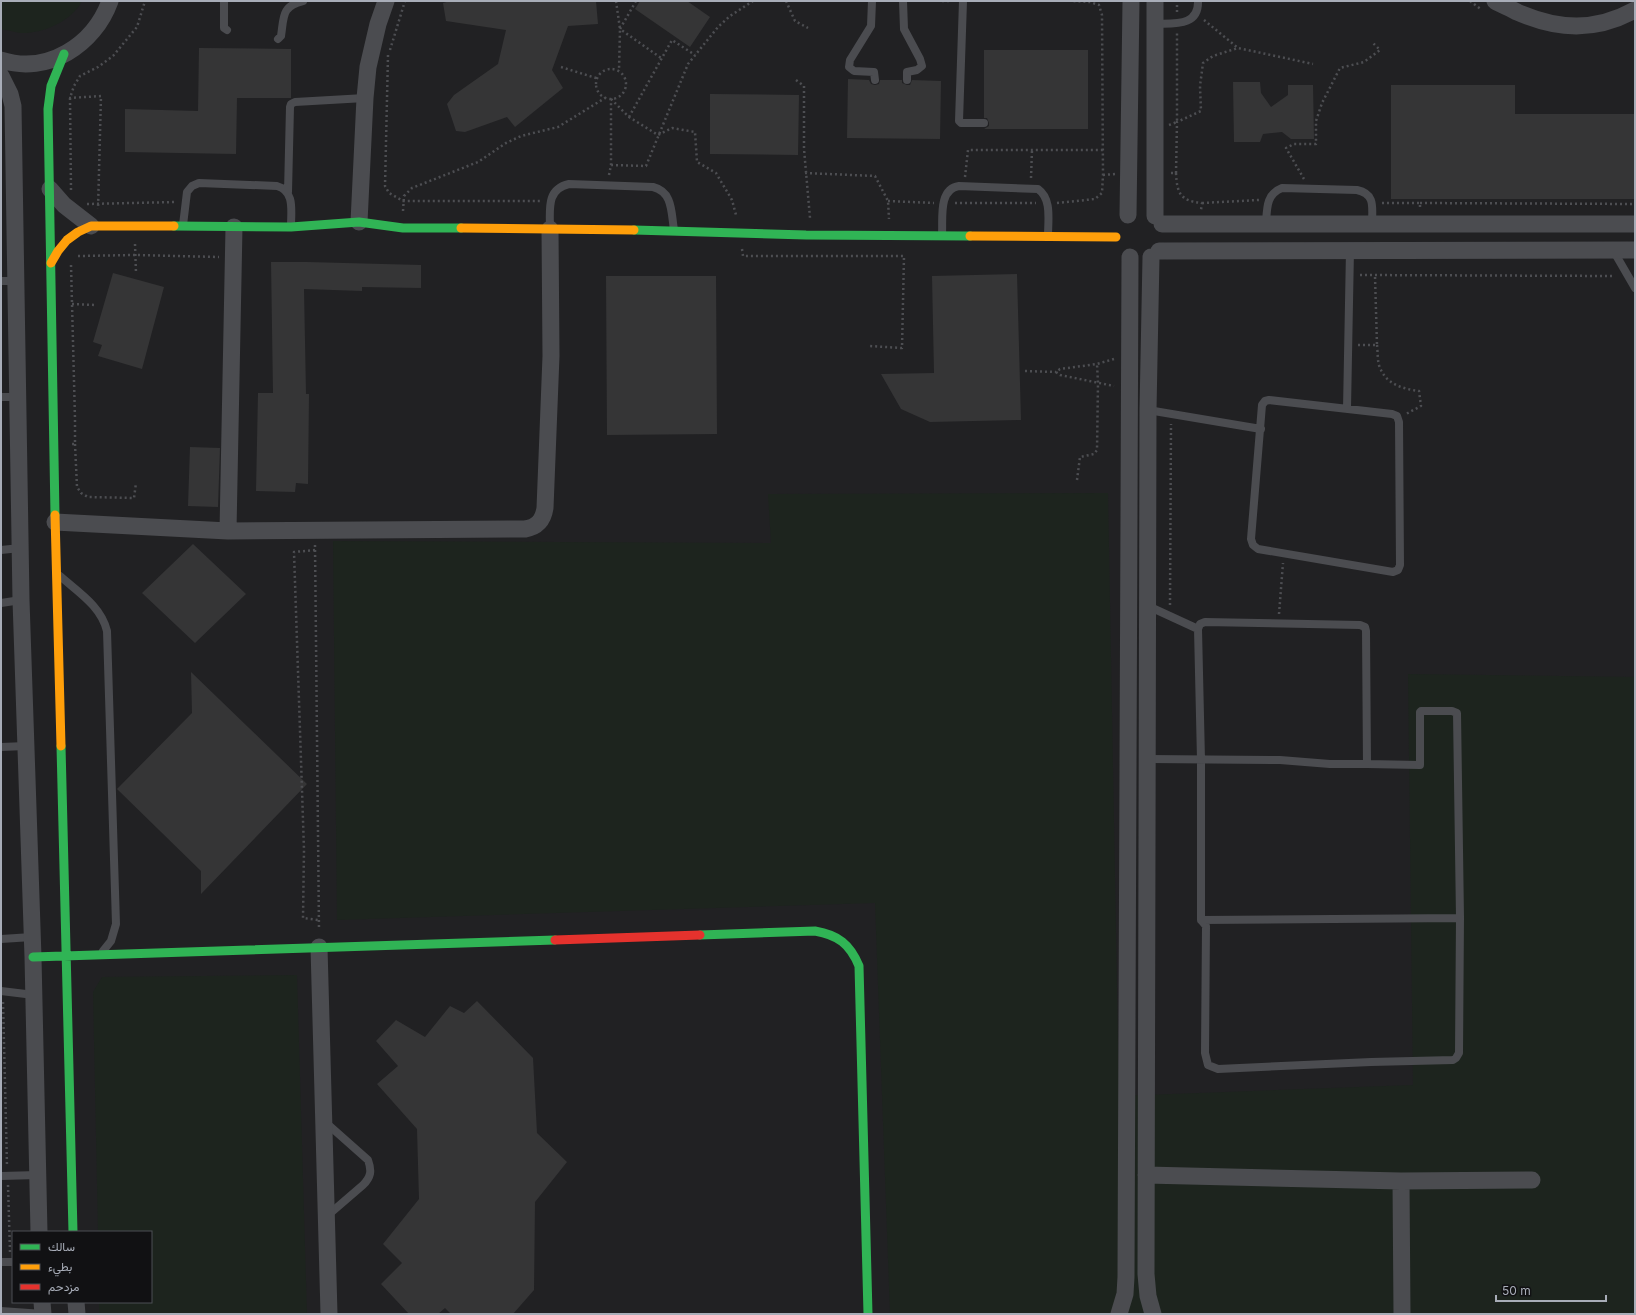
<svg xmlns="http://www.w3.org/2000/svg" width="1636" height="1315" viewBox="0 0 1636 1315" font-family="Inter,Vazirmatn,sans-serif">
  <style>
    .built { fill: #212123; fill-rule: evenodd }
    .green { fill: #1d241e }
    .building { fill: #353536 }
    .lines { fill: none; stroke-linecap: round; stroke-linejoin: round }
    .path { stroke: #4d4e52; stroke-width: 2.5; stroke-dasharray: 2 3; stroke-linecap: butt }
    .lane { stroke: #4b4c50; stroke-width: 8 }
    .street { stroke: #4b4c50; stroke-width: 17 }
    .fast { stroke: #30b455; stroke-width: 9 }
    .slow { stroke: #ff9f0a; stroke-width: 9 }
    .jam { stroke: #e5322d; stroke-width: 9 }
  </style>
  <rect width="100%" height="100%" fill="#171717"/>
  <path class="built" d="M1 1H1635V1314H1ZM13 1232H151V1302H13Z"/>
  <path class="green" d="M1 1H82C71 22 42 34 20 33 14 32 7 30 1 29Z
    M1108 493 1119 1096 1413 1085 1408 674 1635 677V1314H890L875 903 337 920 333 541 771 543 768 494Z
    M297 975 307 1314H99V1302H151V1232H98L93 992 102 977Z"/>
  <path class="building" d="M450 1H596L598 24 568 26 552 70 563 88 515 127 507 117 465 132 456 131 447 104 454 95 498 64 506 30 446 21 443 3Z
    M640 1H687L710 17 690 47 635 9Z
    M199 48 291 49V98H237L236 154 125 152V109L198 111Z
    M984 50H1088V129H984L989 126V123L987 118H984Z
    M848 79 869 80 871 84 875 85 879 84 880 80H902V83L907 85H910L912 80 941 81 940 139 847 138Z
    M1233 82H1260L1261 93 1271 107 1288 95V85H1313L1314 139H1291L1282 132 1263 134 1260 142H1234Z
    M1391 85H1515V114H1635V199H1391Z
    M710 94 799 95 798 155 710 154Z
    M271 262H307L421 265V288L362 287V291L304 289 306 394H309L308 484 296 483 295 492 256 491 258 393H273Z
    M113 273 164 287 142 369 98 356 102 345 93 342Z
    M1017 274 1021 420 930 422 901 409 881 374 934 373 932 276Z
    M606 276H716L717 434 607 435Z
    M190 447 220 448 218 507 188 506Z
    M193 544 246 594 195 643 142 593Z
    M191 672 307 784 201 894V871L117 789 192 713Z
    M477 1001 533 1058 537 1133 567 1162 535 1202 534 1290 513 1314H451L445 1308 438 1314H409L381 1284 402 1263 383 1244 419 1199 417 1129 377 1084 398 1066 376 1041 396 1020 425 1037 450 1006 464 1013Z"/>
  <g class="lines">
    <path class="path" d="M616 1 620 29 619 70
      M636 1 620 29 661 58
      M786 1 795 21 808 28
      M942 1H952
      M1470 1 1482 10
      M1177 12V1
      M1204 20 1238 48 1313 64
      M390 50 405 1
      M388 55 385 186 389 193 403 201H540
      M561 67 596 78
      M596 84a15 15 0 1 1 30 0a15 15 0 1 1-30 0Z
      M796 80 804 86V149L810 218
      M69 98 101 96 98 209
      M611 99 629 117 658 135 672 128 695 132 697 162 716 173 732 200 736 215
      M629 117 672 40 695 55
      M1169 125 1177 122V33
      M611 165 646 166 688 64 718 27 730 16 753 1
      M805 173 875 176 888 201 889 219
      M1171 173H1176L1177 122 1201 111 1200 86 1203 63 1213 56 1238 48
      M1176 173C1177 193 1180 201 1202 203L1201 210
      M609 175 611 165V100
      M1103 175 1115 174
      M965 177 968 150H1103
      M1031 178 1032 150
      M1304 179 1286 148 1294 144H1316V121L1322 103 1340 68 1364 62 1380 50 1372 42
      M71 190 70 98 74 86 80 76 98 67 113 56 137 27 145 1
      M888 201 934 203
      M955 203H1036
      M1057 203 1095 199 1102 193 1103 175 1102 15 1099 5 1090 2 1073 1
      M1202 203 1259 200
      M1382 203H1420V208
      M1420 203 1635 204
      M87 204 176 202
      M403 211 404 196 412 188 478 162 506 143 521 136 558 127 605 98
      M135 244 136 273
      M742 249 743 256H904L902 348 869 346
      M78 256 135 255 219 257
      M71 265 75 419V444H71
      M1360 275 1615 276
      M72 304 95 305
      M1358 345H1377L1375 276
      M1377 345C1378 352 1377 364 1381 370 1388 385 1404 389 1419 391L1421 406 1406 414
      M1114 359 1097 364 1060 369 1056 372 1060 375 1114 386
      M1025 371 1056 372
      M75 444 77 487 81 493 88 497 134 498 136 483
      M1077 480 1080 457 1094 454 1097 450 1098 383 1097 364
      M315 545 319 930
      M315 550 294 552 304 850 303 918 318 920
      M1170 605 1171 424
      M1279 614 1283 563
      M3 1002 7 1166
      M8 1185 10 1252"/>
    <path class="lane" d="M224 1V28L227 30
      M872 1 871 26 850 60 849 67 854 71 874 72 875 80
      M903 1 904 29 920 59 922 66 917 70 907 72V80
      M963 1 959 121 961 123H984
      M1155 24C1173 23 1199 27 1198 1
      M278 39 281 36C284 18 281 6 303 1
      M288 192 290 107 291 104 295 102 365 98
      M1266 224C1267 209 1266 194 1282 188L1357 190C1376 194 1372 208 1372 224
      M183 225 187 192 192 186 199 183 277 186C295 191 291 211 291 226
      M550 229C550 210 546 189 569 184L653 187C673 192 671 212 674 230
      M942 235C943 219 938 189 959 186L1038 189C1052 199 1048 220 1048 236
      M1613 250 1635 288
      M1 281H16
      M1 397H18
      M1269 400 1392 414 1397 416 1399 422 1400 565 1398 570 1393 572 1258 549 1253 545 1251 539 1262 405 1265 401Z
      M1347 409 1350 250
      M1148 410 1261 429
      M1 550 20 548
      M60 576C78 592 101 606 107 631L116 924 111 941 103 951
      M1 603 21 600
      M1148 606 1198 629
      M1205 622 1360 625 1365 627 1366 631 1367 764 1420 765V712L1421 711H1452L1457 713 1460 918 1459 1053 1456 1058 1453 1060 1371 1062 1218 1069 1208 1065 1205 1053 1206 926 1201 920V760L1198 629 1200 624Z
      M1 747 26 746
      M1148 759 1280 760 1330 764H1367
      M1201 920 1460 918
      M1 939 32 937
      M1 991 34 995
      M324 1121 368 1160C372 1171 371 1177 363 1185L327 1216
      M1 1176 38 1175
      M1 1262H13
      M1 1311 43 1314"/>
    <path class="street" d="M1495 1C1502 5 1510 8 1517 12 1558 30 1595 32 1635 10
      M1 60C48 75 94 45 110 1
      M1 76 10 94 13 106 21 600 33 957 39 1232
      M50 189 64 205 91 226
      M1128 215 1131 1
      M1155 216V1
      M359 222 365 98 368 67 378 24 386 1
      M1162 224H1635
      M1159 251 1635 250
      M1151 257 1148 410 1146 1274 1148 1296 1153 1314
      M55 522 228 531 525 529C537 527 543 521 545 508L551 356 550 229
      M228 531 234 227
      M319 947 329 1314
      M1146 1175 1401 1181 1532 1180
      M1401 1181 1402 1314
      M42 1302 43 1314
      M76 1302 77 1314
      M1119 1314 1125 1294 1126 1277 1130 257"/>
    <path class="fast" d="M174 226 291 227 359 222 403 228H461
      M634 230 806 235 970 236
      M55 515 48 109 51 86 64 54
      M61 746 73 1232
      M700 935 815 931C838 935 850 944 859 966L868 1314
      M33 957 555 940"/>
    <path class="slow" d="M461 228 634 230
      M970 236 1116 237
      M51 263 58 251 67 240 78 232 91 226H174
      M55 515 61 746"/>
    <path class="jam" d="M555 940 700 935"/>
  </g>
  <rect width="1636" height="1315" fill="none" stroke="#a8adb8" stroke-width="4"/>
  <rect x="12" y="1231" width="140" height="72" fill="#111113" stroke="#4d4f55"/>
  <rect x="20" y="1244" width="20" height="6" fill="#30b455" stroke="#4d4f55"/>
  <text x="48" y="1251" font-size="12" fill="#a8adb8">سالك</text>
  <rect x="20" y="1264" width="20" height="6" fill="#ff9f0a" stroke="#4d4f55"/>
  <text x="48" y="1271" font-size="12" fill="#a8adb8">بطيء</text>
  <rect x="20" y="1284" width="20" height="6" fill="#e5322d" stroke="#4d4f55"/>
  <text x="48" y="1291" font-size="12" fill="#a8adb8">مزدحم</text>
  <path d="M1496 1295v6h110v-6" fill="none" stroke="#a8adb8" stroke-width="2"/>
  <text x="1502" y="1295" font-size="12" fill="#a8adb8" stroke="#111113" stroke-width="3" paint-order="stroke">50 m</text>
</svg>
